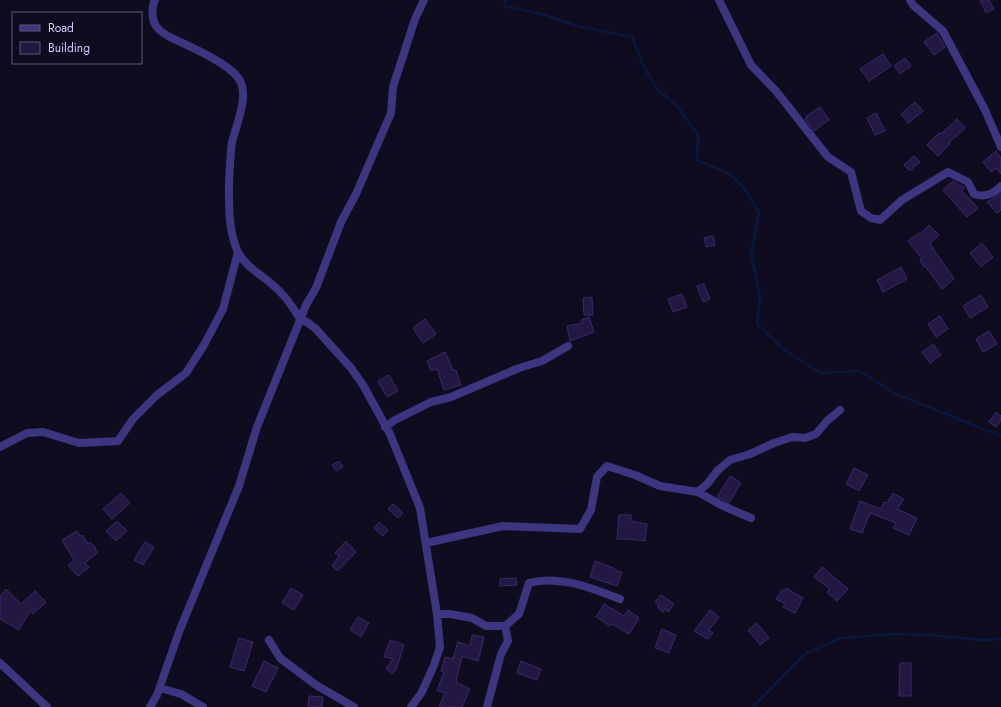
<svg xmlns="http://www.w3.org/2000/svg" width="1001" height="707" viewBox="0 0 1001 707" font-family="Jost,sans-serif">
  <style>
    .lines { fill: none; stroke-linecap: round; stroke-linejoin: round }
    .stream { stroke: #08193d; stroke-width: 2.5 }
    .building { fill: #221841; stroke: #3a296d }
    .minor { stroke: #3c3680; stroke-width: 8 }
  </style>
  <rect width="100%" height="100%" fill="#100c20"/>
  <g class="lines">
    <path class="stream" d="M506 0 504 6 545 15 577 26 632 37 644 67 657 89 676 105 698 135 697 160 730 174 744 188 759 212 751 254 760 296 757 324 782 348 820 373 860 371 894 393 1001 436
      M753 707 805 654 841 638 890 634 930 635 982 640 1001 639"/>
  </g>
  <path class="building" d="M980 0H989L994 9 986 13Z
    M937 33 945 47 934 55 924 42Z
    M883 54 891 66 869 81 860 69Z
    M905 58 911 66 900 74 894 66Z
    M915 102 923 111 908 123 901 114Z
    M820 107 829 120 814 131 805 119 807 118 806 116Z
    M876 113 885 131 875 135 867 118Z
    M957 119 965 128 949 143 950 144 938 156 927 145 939 133 941 134Z
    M996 151 1001 158V174L996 168 991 172 983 162Z
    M914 156 920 162 910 171 904 165Z
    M953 181 964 187 962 191 978 208 967 217 943 190Z
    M1001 193V210L997 213 987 202Z
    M929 225 939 235 930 244 954 279 942 289 925 266 924 267 920 260 922 259 908 241 919 233 920 234Z
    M713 236 715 245 706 247 704 238Z
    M982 243 993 257 981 267 970 253Z
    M901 267 907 279 883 292 877 280Z
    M704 284 710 299 703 302 697 286Z
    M682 294 687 307 673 312 668 299Z
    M981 295 988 307 970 318 963 306Z
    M592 297 593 315H584L583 298Z
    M940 316 948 329 936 337 928 324Z
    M589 317 594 332 570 341 567 326 583 323 581 320Z
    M425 319 436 334 423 343 413 328Z
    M989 331 997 344 983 352 976 339Z
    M933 344 941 355 930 363 922 352Z
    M445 352 453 370H456L461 385 444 390 437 369 431 371 427 361Z
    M389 375 398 391 387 397 378 381Z
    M996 412 1001 416V420L996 427 989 422Z
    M339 461 343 467 336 471 332 465Z
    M854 468 868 475 859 491 846 484Z
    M730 476 741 483 729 503 717 497Z
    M121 493 130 503 112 519 103 509Z
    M893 493 904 499 897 509 917 518 909 535 893 528 896 523 870 513 862 533 850 529 860 501 881 509 884 502 887 503Z
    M393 504 403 513 398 518 388 509Z
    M619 515H631V521L647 524 645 541 630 539H617Z
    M117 521 127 531 116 541 106 531Z
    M379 522 388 530 383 536 374 528Z
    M77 531 80 536 82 535 88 544 90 542 96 548 95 550 98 552 85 563 89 567 78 576 68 565 74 560 62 540Z
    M346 541 356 552 338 571 332 566 339 556 335 553Z
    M145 542 154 547 143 565 134 560Z
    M595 561 614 568V570L622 572 617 586 590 577Z
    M822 567 848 589 837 601 827 592 830 589 814 577Z
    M516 578 517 585 500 586V579Z
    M291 588 303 595 294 610 282 603Z
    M786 588 803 598 795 613 783 607 785 604 776 599 782 590 784 591Z
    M6 589 21 604 35 591 46 602 33 614 30 611 19 630 0 619V596Z
    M661 595 674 604 668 612 665 609 663 612 657 607 659 605 655 602Z
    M604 604 624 616 628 610 639 618 629 634 612 624 610 626 596 617Z
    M710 610 719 617 709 630 713 633 708 639 694 631Z
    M358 617 369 623 361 637 350 630Z
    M757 623 769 638 760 645 748 630Z
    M662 629 676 635 669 653 655 648Z
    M472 635 484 637 478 661 462 656 456 682 470 689 462 707H439L445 693 437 690 444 672 441 671 445 657 453 659 458 642 470 646Z
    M239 638 253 642 244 671 230 667Z
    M390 640 404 645 396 670 392 674 386 669 393 659 384 657Z
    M264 661 278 668 266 692 252 686Z
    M521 661 541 669 537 680 517 673Z
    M900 663H911V696H899Z
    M309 696 323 697 322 707H308Z"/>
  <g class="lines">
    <path class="minor" d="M155 0C151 7 152 20 156 26 161 33 169 37 176 40 193 48 235 66 241 83 248 98 236 126 232 142 230 155 230 169 229 181 229 205 228 228 237 250 244 266 262 275 274 286 285 295 293 307 300 319L307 322 316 329 351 368 363 385 390 434 420 508 437 614 440 647 434 665 422 692 411 707
      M719 0 751 65 776 91 828 157 851 172 861 211 871 218 880 220 902 200 948 172 968 182 974 194C985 198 993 194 1001 186
      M910 0 913 5 943 31 985 110 1001 147
      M385 427 395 420 431 402 451 397 519 368 542 361 568 346
      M0 447 27 433 43 432 79 443 118 441 133 419 157 395 186 373 204 345 223 309 238 252
      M698 492 708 483 718 470 730 460 750 454 774 443 792 437 805 438 816 434 827 421 840 410
      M426 543 503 526 580 529 591 510 597 477 607 466 635 475 660 486 698 492 721 505 751 518
      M437 614H450L472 618 486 626H505L519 614 529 583C561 575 591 588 620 599
      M269 640 280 658 316 685 354 707
      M0 663 47 707
      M160 688 181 694 203 707
      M150 707 157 695 179 632 239 486 257 427 306 305 316 288 341 222 356 194 391 113 393 87 415 19 424 0
      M487 707 501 654 508 641 505 626"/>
  </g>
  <rect x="12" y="12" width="130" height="52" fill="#100c20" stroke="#5e5879"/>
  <rect x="20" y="25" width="20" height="6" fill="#3c3680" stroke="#5e5879"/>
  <text x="48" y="32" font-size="12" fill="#d3cbff">Road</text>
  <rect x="20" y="42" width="20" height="12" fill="#221841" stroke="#5e5879"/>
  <text x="48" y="52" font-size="12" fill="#d3cbff">Building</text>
</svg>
